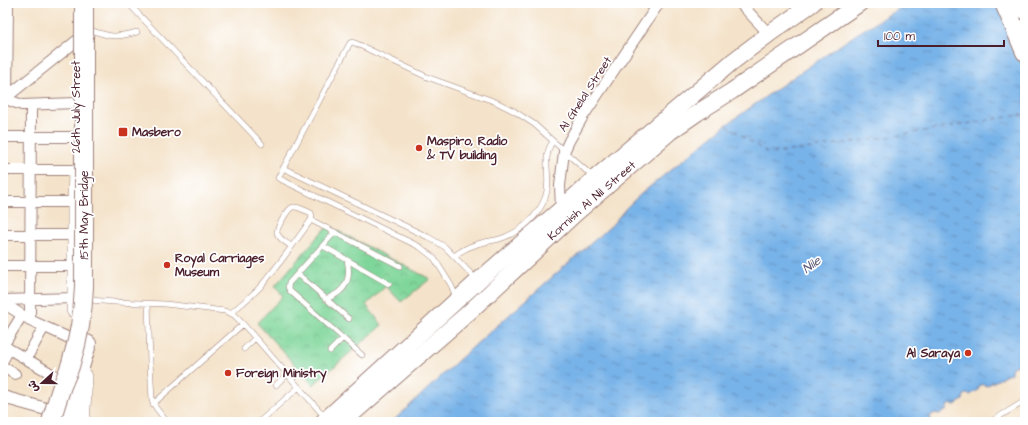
<svg xmlns="http://www.w3.org/2000/svg" width="1028" height="425" viewBox="0 0 1028 425" font-family="'Architects Daughter','Playpen Sans Arabic',sans-serif">
  <style>
    .park { fill: url(#park-crowns); stroke: #647a62 }
    .water { fill: url(#water-ripples); stroke: #60688a }
    .lines { fill: none; stroke-linecap: round; stroke-linejoin: round }
    .ferry { stroke: #5c5a77; stroke-width: 1; stroke-dasharray: 5 4; stroke-linecap: butt }
    .service-casing { stroke: #9f817a; stroke-width: 6 }
    .minor-casing { stroke: #9f817a; stroke-width: 12 }
    .tertiary-casing { stroke: #9f817a; stroke-width: 14 }
    .primary-casing { stroke: #9f817a; stroke-width: 16 }
    .trunk-casing { stroke: #9f817a; stroke-width: 18 }
    .motorway-casing { stroke: #9f817a; stroke-width: 20 }
    .service { stroke: #fff; stroke-width: 5 }
    .minor { stroke: #fff; stroke-width: 10 }
    .tertiary { stroke: #fff; stroke-width: 12 }
    .primary { stroke: #fff; stroke-width: 15 }
    .trunk { stroke: #fff; stroke-width: 16 }
    .motorway { stroke: #fff; stroke-width: 18 }
    .motorway-bridge-casing { stroke: #9f817a; stroke-width: 20; stroke-linecap: butt }
    .motorway-bridge { stroke: #fff; stroke-width: 18 }
    .poi-dot { fill: #c8321e; stroke: #fff; stroke-width: 1.5 }
    .labels { text-anchor: middle; stroke-width: 3.5; stroke-linejoin: round; paint-order: stroke }
    .street-label { font-size: 12px; fill: #4a1f2b; stroke: #fff }
    .poi-label { font-size: 12px; font-weight: bold; fill: #4a1f2b; stroke: #fff; text-anchor: start }
    .water-label { font-size: 13px; font-style: italic; fill: #5c5a77; stroke: #fff }
  </style>
  <defs>
    <pattern id="park-crowns" width="20" height="18" patternUnits="userSpaceOnUse"><rect width="20" height="18" fill="#7fd69a"/><path d="M2 6a3 3 0 1 1 6 0M12 15a3 3 0 1 1 6 0" fill="none" stroke="#6fb785"/></pattern>
    <pattern id="water-ripples" width="26" height="14" patternUnits="userSpaceOnUse"><rect width="26" height="14" fill="#77b2e8"/><path d="M2 4q2-2 4 0t4 0M15 11q2-2 4 0t4 0" fill="none" stroke="#6490bc"/></pattern>
  </defs>
  <rect width="100%" height="100%" fill="#fff"/>
  <filter id="ink" filterUnits="userSpaceOnUse"><feTurbulence type="fractalNoise" baseFrequency=".025" numOctaves="2"/><feDisplacementMap in="SourceGraphic" scale="8" xChannelSelector="R" yChannelSelector="G"/><feConvolveMatrix kernelMatrix="1 2 1 2 8 2 1 2 1" color-interpolation-filters="sRGB"/></filter>
  <filter id="wash" filterUnits="userSpaceOnUse"><feTurbulence type="fractalNoise" baseFrequency=".012" numOctaves="4" result="noise"/><feDisplacementMap in="SourceGraphic" scale="16" xChannelSelector="R" yChannelSelector="G"/><feGaussianBlur stdDeviation="0.9" result="paint"/><feColorMatrix in="noise" values="0 0 0 0 0 0 0 0 0 0 0 0 0 0 0 0 0 1.4 0 .05"/><feComposite in="paint" operator="in"/></filter>
  <g filter="url(#wash)">
    <rect width="100%" height="100%" fill="#f4e3ca"/>
    <path class="park" d="M328 226 430 279 401 302 386 286 366 305 382 325 313 385 257 323 283 296 275 286 319 235Z"/>
    <path class="water" d="M908 3H1025V364L1020 367 1016 365 1011 368V373L986 386 983 384 979 386 978 390 970 395 967 394 964 395 963 400 955 405 951 404 947 406V410L939 414 935 413 930 416 931 420 927 422H392L465 354 550 279 612 225 627 207 642 193 695 150 726 125 782 85 858 33Z"/>
    <g class="lines">
      <path class="ferry" d="M726 125 769 154 888 137 1025 114"/>
    </g>
  </g>
  <g filter="url(#ink)">
    <g class="lines">
      <defs>
        <path id="service" d="M128 3 262 144
          M90 30C110 37 116 38 137 32
          M283 168 428 237 445 247 477 280
          M311 220 400 266
          M335 232 289 283 288 287 290 291 362 355
          M323 246 389 284
          M454 256C461 251 467 247 475 245 485 241 496 241 505 237 523 230 538 216 545 198 553 178 540 159 553 141
          M298 274 349 319
          M456 297 451 285 434 258 420 247 278 178 350 43 352 42 355 43 427 77 496 102 514 111 534 124 592 176
          M325 299C345 293 352 280 347 260
          M90 300 114 302 165 304 225 311 234 315 243 324 325 417
          M148 304 150 362 152 400 156 408 167 422
          M231 313C241 304 252 296 261 286 279 265 295 242 311 220L312 216 311 213C306 211 298 206 293 207 288 208 276 229 277 233 279 239 287 243 291 246
          M244 349 255 338
          M330 351 343 338
          M276 385 287 374
          M153 404 243 324
          M259 422 299 387
          M990 422 1025 401"/>
        <path id="minor" d="M740 3 769 34
          M3 93 11 101 22 105 76 103
          M7 97 8 3
          M3 100 85 34
          M3 137H76
          M3 170H76
          M3 202H75
          M561 209 560 186 562 168 564 152 569 141 582 118 659 3
          M3 235H75
          M3 266H74
          M3 300 75 298
          M3 303 30 320 69 338
          M30 320 31 105
          M3 346 9 349 57 377
          M3 346 22 315
          M26 359 44 327
          M3 360 9 349
          M3 367 15 374"/>
        <path id="tertiary" d="M3 397 46 409"/>
        <path id="primary" d="M74 310 75 298V202L76 172
          M82 422 85 377"/>
        <g id="trunk">
          <path d="M323 422 478 281 561 209 595 178 732 62 769 34 813 3"/>
          <path id="s1" d="M343 422 467 314 576 213 671 131 697 113 732 91 860 3"/>
        </g>
        <path id="motorway" d="M1004 3 1025 52
          M1022 3 1025 10
          M71 422 76 386 80 367 87 344"/>
      </defs>
      <use href="#service" class="service-casing"/>
      <use href="#minor" class="minor-casing"/>
      <use href="#tertiary" class="tertiary-casing"/>
      <use href="#primary" class="primary-casing"/>
      <use href="#trunk" class="trunk-casing"/>
      <use href="#motorway" class="motorway-casing"/>
      <use href="#service" class="service"/>
      <use href="#minor" class="minor"/>
      <use href="#tertiary" class="tertiary"/>
      <use href="#primary" class="primary"/>
      <use href="#trunk" class="trunk"/>
      <use href="#motorway" class="motorway"/>
      <defs>
        <path id="motorway-bridge" d="M51 422C54 410 58 398 62 386 65 378 69 371 71 363 79 338 83 313 84 287V3"/>
      </defs>
      <use href="#motorway-bridge" class="motorway-bridge-casing"/>
      <use href="#motorway-bridge" class="motorway-bridge"/>
    </g>
  </g>
  <g class="poi-dot">
    <rect x="118" y="127" width="10" height="10" rx="2"/>
    <circle cx="419" cy="148" r="4"/>
    <circle cx="167" cy="265" r="4"/>
    <circle cx="968" cy="353" r="4"/>
    <circle cx="228" cy="373" r="4"/>
  </g>
  <g class="labels">
    <g class="street-label">
      <text transform="translate(585 94) rotate(-57)" y="4">Al Ghelal Street</text>
      <text transform="translate(76 107) rotate(-90)" y="4">26th July Street</text>
      <text dy="4" stroke="none"><textPath href="#s1" startOffset="333">Kornish Al Nil Street</textPath></text>
      <text transform="translate(84 215) rotate(-90)" y="4">15th May Bridge</text>
    </g>
    <g class="poi-label">
      <text x="132" y="136">Masbero</text>
      <text x="427" y="145">Maspiro, Radio<tspan x="427" dy="14">&amp; TV building</tspan></text>
      <text x="175" y="262">Royal Carriages<tspan x="175" dy="14">Museum</tspan></text>
      <text x="960" y="357" text-anchor="end">Al Saraya</text>
      <text x="236" y="377">Foreign Ministry</text>
    </g>
    <g class="water-label">
      <text transform="translate(811 264) rotate(-37)" y="5">Nile</text>
    </g>
  </g>
  <rect width="1028" height="425" fill="none" stroke="#fff" stroke-width="16"/>
  <g transform="translate(42 383) rotate(249)" stroke="#ffffff" stroke-width="3" paint-order="stroke">
  <path d="M0-3L7 15L0 10L-7 15Z" fill="#4a1f2b"/>
  <text y="-6" font-size="11" font-weight="bold" text-anchor="middle" fill="#4a1f2b">ش</text>
  </g>
  <path d="M878 40v6h126v-6" fill="none" stroke="#4a1f2b" stroke-width="2"/>
  <text x="884" y="40" font-size="12" fill="#4a1f2b" stroke="#ffffff" stroke-width="3" paint-order="stroke">100 m</text>
</svg>
